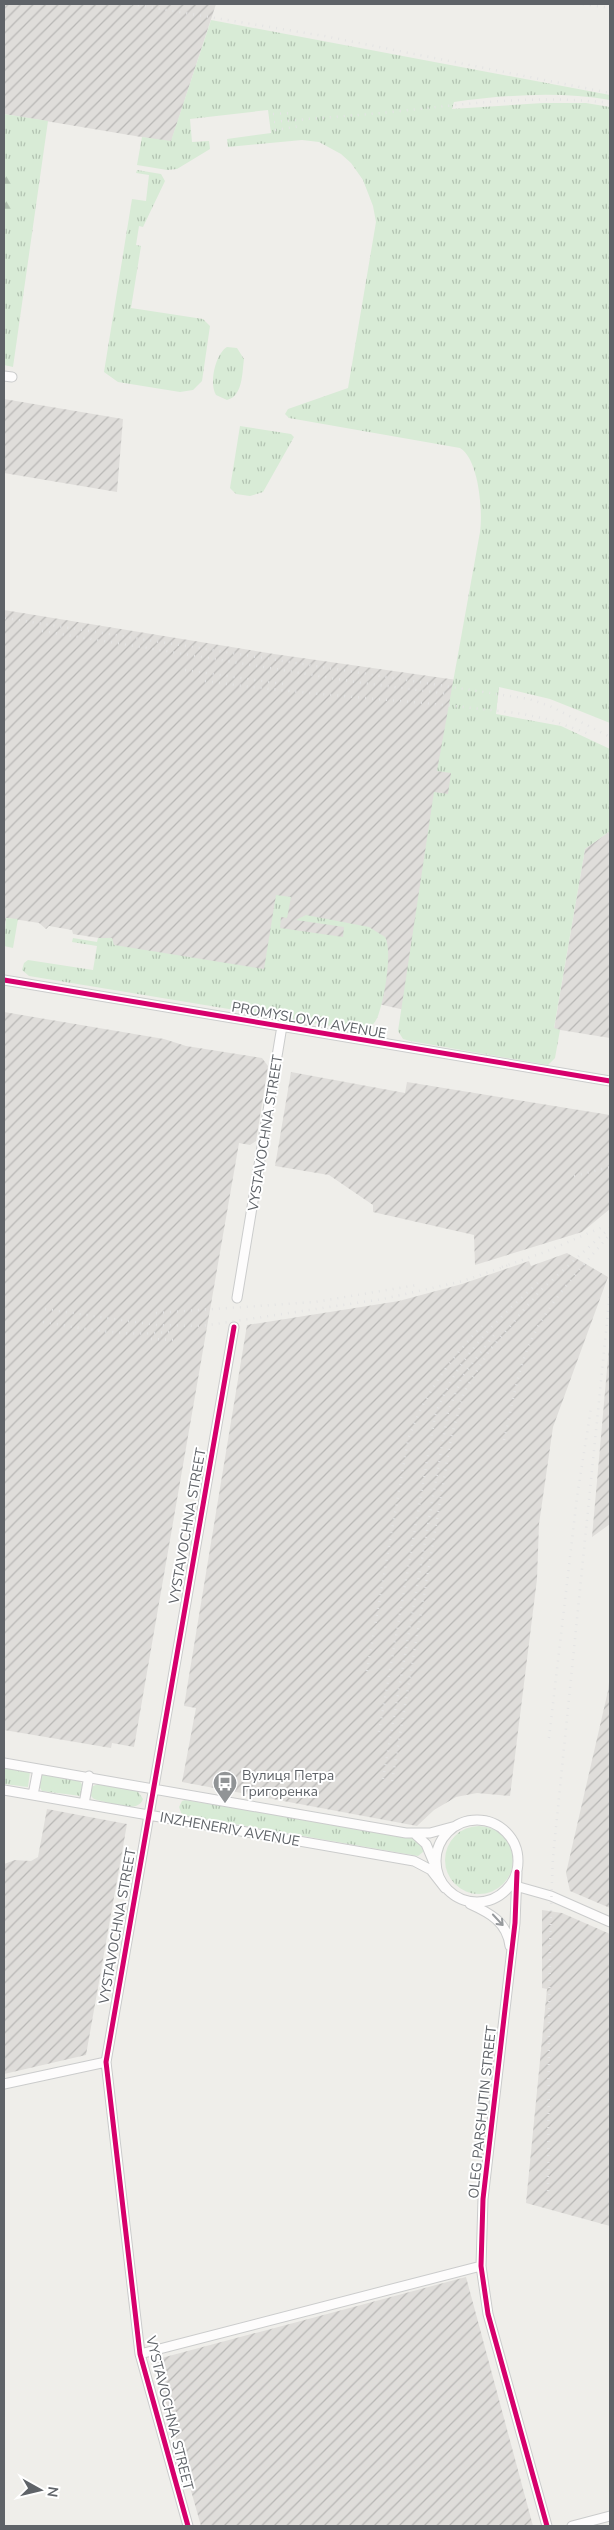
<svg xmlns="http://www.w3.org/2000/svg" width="614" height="2530" viewBox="0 0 614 2530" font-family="'Nunito Sans',sans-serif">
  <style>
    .industrial { fill: url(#industrial-furrows) }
    .grass { fill: url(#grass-tufts) }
    .forest { fill: url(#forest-firs) }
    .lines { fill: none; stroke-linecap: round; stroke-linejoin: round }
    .minor-casing { stroke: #cbcccc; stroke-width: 11 }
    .minor { stroke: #fdfcfc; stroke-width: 9 }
    .rail { stroke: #e4e4e4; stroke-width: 2.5; stroke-dasharray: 1 6; stroke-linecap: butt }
    .cycleway-casing { stroke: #fff; stroke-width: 8 }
    .cycleway { stroke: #d6006c; stroke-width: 5 }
    .oneway { stroke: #96999c }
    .labels { text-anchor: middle; stroke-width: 4; stroke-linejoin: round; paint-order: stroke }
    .street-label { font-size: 14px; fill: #5f6368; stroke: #fff }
    .poi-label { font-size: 14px; fill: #5f6368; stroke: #fff; text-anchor: start }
  </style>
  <defs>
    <pattern id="industrial-furrows" width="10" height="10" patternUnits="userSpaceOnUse" patternTransform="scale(1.25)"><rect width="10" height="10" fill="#dfddda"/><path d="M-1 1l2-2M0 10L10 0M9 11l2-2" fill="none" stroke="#b8b7b5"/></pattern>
    <pattern id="grass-tufts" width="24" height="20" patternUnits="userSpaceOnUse" patternTransform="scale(1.25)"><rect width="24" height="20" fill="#d8ebd6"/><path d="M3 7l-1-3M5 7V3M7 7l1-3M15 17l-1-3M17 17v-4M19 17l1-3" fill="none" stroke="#b2c2b1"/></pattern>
    <pattern id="forest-firs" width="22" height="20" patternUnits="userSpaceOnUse" patternTransform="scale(1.25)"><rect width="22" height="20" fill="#d8ebd6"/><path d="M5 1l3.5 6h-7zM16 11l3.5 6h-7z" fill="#b2c2b1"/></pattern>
  </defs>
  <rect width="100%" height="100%" fill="#efeeea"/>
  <path class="industrial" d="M4 4H216L171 142 4 114Z
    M4 399 123 419 117 492 4 473Z
    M4 610 274 654 499 686 491 755 405 1010 113 945 105 939 73 934 72 930 49 926 46 929 39 923 7 918 4 928Z
    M610 831V1038L554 1029 585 849Z
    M4 1012 164 1039 186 1046 262 1058 268 1066 256 1141 250 1145 239 1143 134 1747 112 1743 111 1748 4 1730Z
    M291 1072 405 1093 407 1082 610 1115V1209L582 1232 475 1265 474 1235 373 1212V1205L329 1175 275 1166Z
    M567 1253 608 1277 553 1427 539 1524 537 1579 510 1796 477 1793 456 1797 434 1810 417 1826 182 1782 196 1708 184 1706 247 1325 399 1301 462 1284 529 1261 531 1266Z
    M610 1336V1524L592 1537Z
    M610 1673V1908L570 1891 566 1873 608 1691Z
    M47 1809 127 1824 86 2055 4 2074V1864L15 1860 31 1861 38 1857Z
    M542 1910 562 1913 610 1934V2226L526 2203 547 1989 542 1988Z
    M466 2277 533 2526H201L154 2360Z"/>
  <path class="grass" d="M211 20 610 95V100C558 91 506 95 454 102L452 109 543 103H586L610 107V723L550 699 499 687 496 714 561 726 610 749V831L585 849 554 1028 560 1030 555 1058 548 1065 410 1041 403 1039 398 1031 434 792 448 794 451 773 437 771 480 532C483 512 479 459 460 448L289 418 285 414 288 409 348 388 376 222 373 206 363 180 351 163 341 154 319 142 302 140 228 147 227 139 271 133 268 110 190 119 192 142 209 141 210 149 177 169 167 170 137 165 142 137 171 141Z
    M4 114 48 121 13 367 4 365Z
    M137 170 161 174 165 181 143 227 139 226 136 245 141 246 131 308 203 319 210 326 202 381 193 390 180 392 118 382 104 372 132 199 146 201 149 175 136 173Z
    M227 347 237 348 244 359C242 373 243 396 227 400L216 395C209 384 215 354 227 347Z
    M240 426 291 434 294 437 263 492 250 496 236 494 230 488Z
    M276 895 291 897 287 918 281 917 280 928 343 937 344 927 296 920 306 915 369 927 385 937C393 951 384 1001 378 1016 375 1024 369 1029 361 1031L29 976 22 970 24 963 28 960 93 970 97 946 72 942 73 938 97 942 98 938H112L114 945 264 969Z
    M6 918 18 919 13 948 4 946Z
    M4 1767 30 1772 28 1787 4 1784Z
    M42 1773 79 1780 83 1786 81 1796 42 1791 39 1786Z
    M98 1784 137 1790 143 1799C138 1815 107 1802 94 1799L91 1796V1787Z
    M185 1800 414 1838 423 1846V1852L418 1856 182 1815 179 1807 182 1801Z
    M445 1860a34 34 0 1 1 68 0a34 34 0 1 1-68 0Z"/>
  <path class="forest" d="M4 169 14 180 10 221 4 224Z"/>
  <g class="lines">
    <defs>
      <path id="minor" d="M4 376 12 377
        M4 980 610 1081
        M237 1298 282 1026
        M4 1763 406 1833H430L456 1826
        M4 1790 414 1861 431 1870 445 1888
        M33 1795 38 1769
        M84 1804 89 1776
        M436 1861a41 41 0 1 1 82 0a41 41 0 1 1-82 0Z
        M416 1835 426 1844 434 1863
        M517 1872 515 1923 483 2199 481 2266 488 2314 547 2526
        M512 1885 551 1896 610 1922
        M470 1904C490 1913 507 1922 510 1946
        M4 2084 106 2062
        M140 2354 481 2266
        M188 2526 140 2354 106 2062 234 1327
        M572 2526 610 2516"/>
    </defs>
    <use href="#minor" class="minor-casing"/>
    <use href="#minor" class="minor"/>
    <path class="rail" d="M131 4 324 36 610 93
      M583 4 610 8
      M273 114 291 113
      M274 122C313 118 352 116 391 112 467 104 534 94 610 103
      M275 130 300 126
      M5 618 529 699 550 706 610 737
      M42 631 362 683 449 694
      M185 670 283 684
      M205 681C311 696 418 700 523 714L551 720 592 735
      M574 1176 610 1167
      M502 1267 545 1252 605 1226
      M45 1309 156 1325 202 1326 383 1299 463 1281 509 1265
      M156 1313 315 1302 417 1285
      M43 1322C87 1329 130 1338 175 1331
      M151 1339 176 1340
      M504 1440C511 1410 516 1379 527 1350 544 1306 580 1270 610 1234
      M367 1671 408 1440C423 1396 450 1359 482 1326
      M379 1732 435 1416C455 1360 495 1321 539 1282
      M549 1738 577 1497 591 1408
      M383 1779 448 1412 462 1377 497 1331
      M392 1781 451 1438 464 1392 489 1351 539 1292 610 1228
      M548 2191C549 2080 548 1968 553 1857L610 1292"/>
    <defs>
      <path id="cycleway" d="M4 980 610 1081
        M517 1872 515 1923 483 2199 481 2266 488 2314 547 2526
        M188 2526 140 2354 106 2062 234 1327"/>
    </defs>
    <use href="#cycleway" class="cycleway-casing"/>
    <use href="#cycleway" class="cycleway"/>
  </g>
  <defs><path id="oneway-shaft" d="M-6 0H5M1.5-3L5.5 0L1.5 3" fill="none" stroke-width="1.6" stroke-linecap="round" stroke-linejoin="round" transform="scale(1.25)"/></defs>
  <use class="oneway" href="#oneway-shaft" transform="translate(498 1920) rotate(47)"/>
  <defs>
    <symbol id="bus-pin" viewBox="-11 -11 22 30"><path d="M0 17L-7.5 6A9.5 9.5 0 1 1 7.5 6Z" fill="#919496" stroke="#fff"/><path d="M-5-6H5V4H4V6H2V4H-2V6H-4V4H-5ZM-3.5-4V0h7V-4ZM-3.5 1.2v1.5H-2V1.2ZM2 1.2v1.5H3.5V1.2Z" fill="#fff"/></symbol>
  </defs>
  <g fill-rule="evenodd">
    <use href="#bus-pin" x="211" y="1769" width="28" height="38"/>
  </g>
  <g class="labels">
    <g class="street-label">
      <text transform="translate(309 1020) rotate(10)" y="5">PROMYSLOVYI AVENUE</text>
      <text transform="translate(265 1133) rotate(-81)" y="5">VYSTAVOCHNA STREET</text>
      <text transform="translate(187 1526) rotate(-80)" y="5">VYSTAVOCHNA STREET</text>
      <text transform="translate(230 1829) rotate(10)" y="5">INZHENERIV AVENUE</text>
      <text transform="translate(117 1926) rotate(-80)" y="5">VYSTAVOCHNA STREET</text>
      <text transform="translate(482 2112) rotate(-84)" y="5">OLEG PARSHUTIN STREET</text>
      <text transform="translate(170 2413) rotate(76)" y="5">VYSTAVOCHNA STREET</text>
    </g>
    <g class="poi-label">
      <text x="242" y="1780">Вулиця Петра<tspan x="242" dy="16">Григоренка</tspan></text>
    </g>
  </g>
  <rect width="614" height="2530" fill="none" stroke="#5f6368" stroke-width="10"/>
  <g transform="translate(40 2490) rotate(98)" stroke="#ffffff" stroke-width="4" paint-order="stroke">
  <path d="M0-4L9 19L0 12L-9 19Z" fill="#5f6368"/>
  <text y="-8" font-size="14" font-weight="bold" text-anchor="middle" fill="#5f6368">N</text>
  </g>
</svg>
